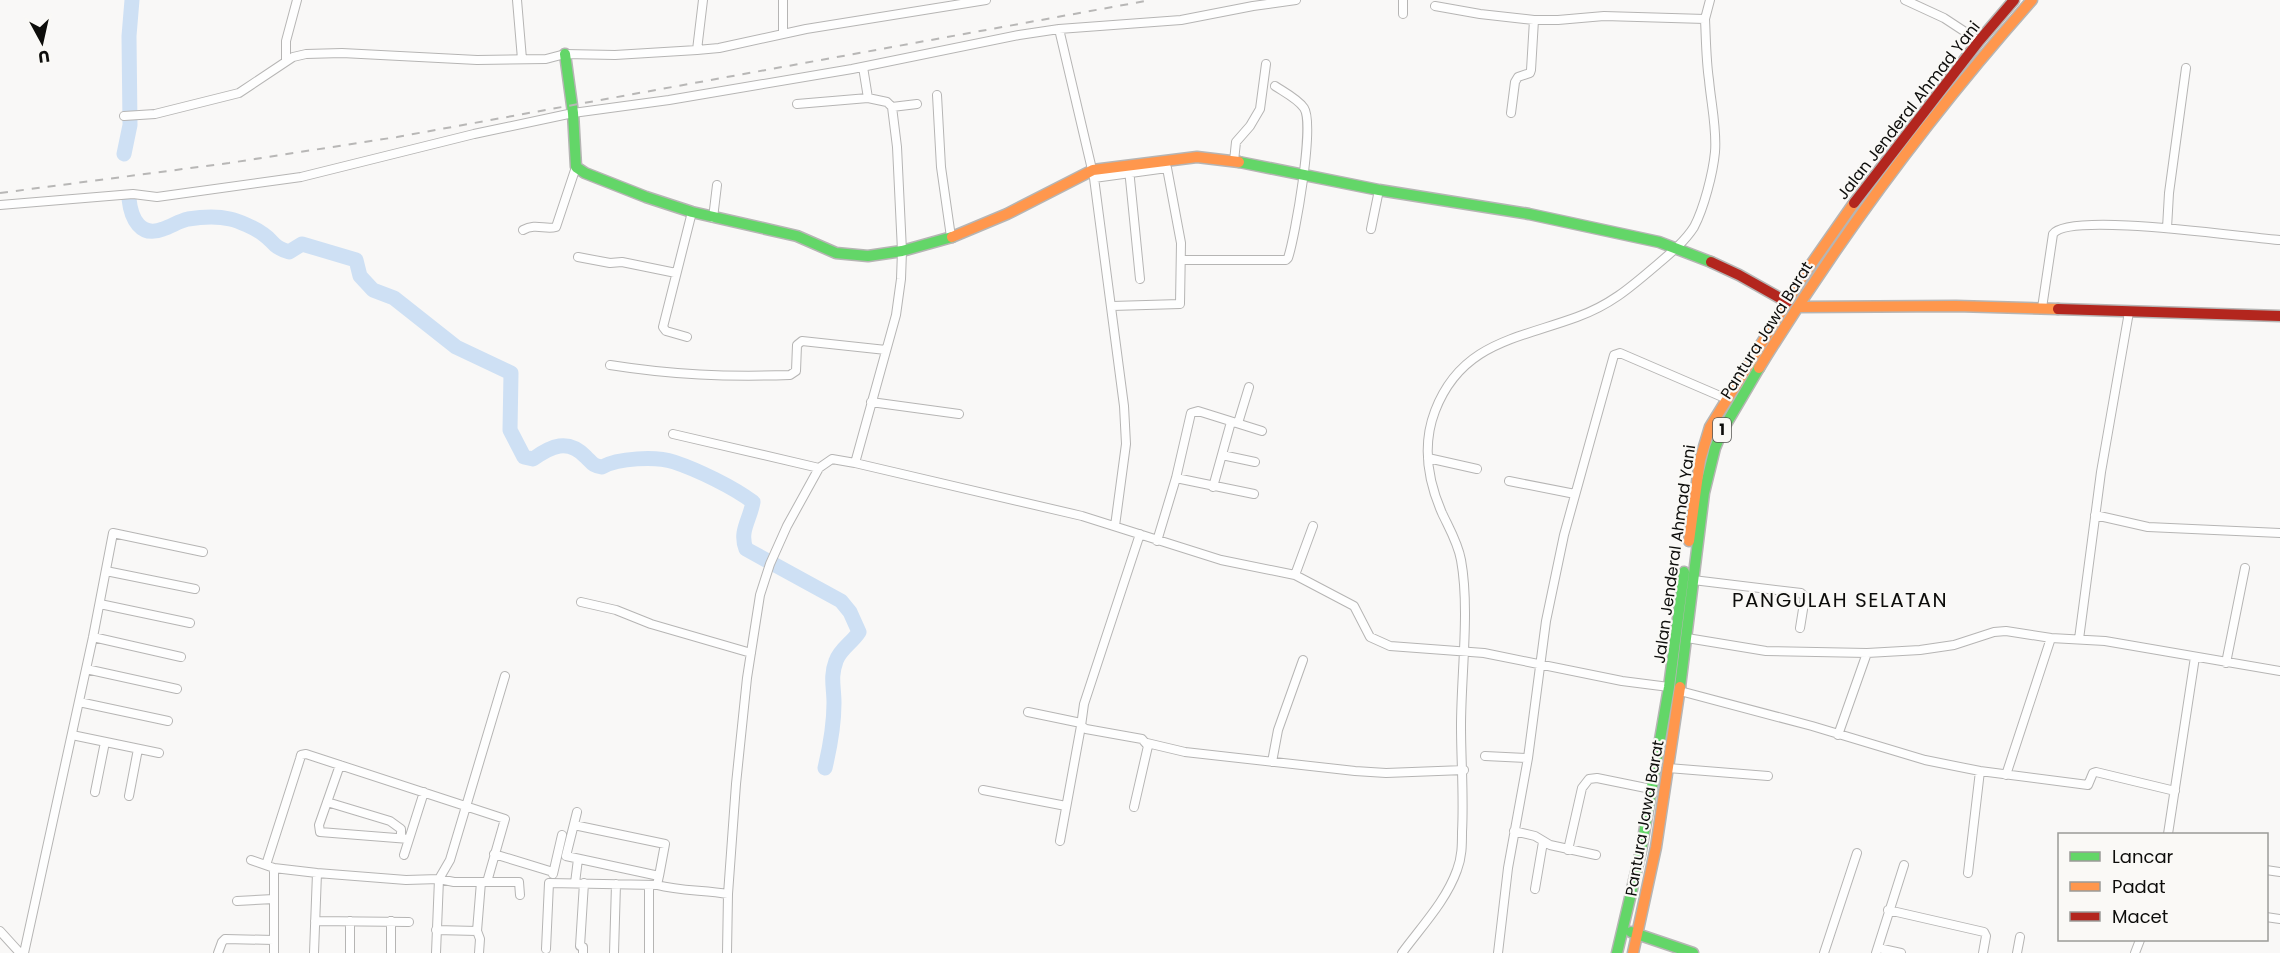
<svg xmlns="http://www.w3.org/2000/svg" width="2280" height="953" viewBox="0 0 2280 953" font-family="Poppins,sans-serif">
  <style>
    .lines { fill: none; stroke-linecap: round; stroke-linejoin: round }
    .river { stroke: #cee0f4; stroke-width: 15 }
    .street-casing { stroke: #b6b5b4; stroke-width: 10 }
    .fast-casing { stroke: #b6b5b4; stroke-width: 13 }
    .slow-casing { stroke: #b6b5b4; stroke-width: 13 }
    .jam-casing { stroke: #b6b5b4; stroke-width: 13 }
    .street { stroke: #fefefe; stroke-width: 8 }
    .fast { stroke: #63d668; stroke-width: 10 }
    .slow { stroke: #ff974d; stroke-width: 10 }
    .jam { stroke: #b3261e; stroke-width: 10 }
    .rail { stroke: #b8b7b6; stroke-width: 2; stroke-dasharray: 8 8; stroke-linecap: butt }
    .labels { text-anchor: middle; stroke-width: 4.5; stroke-linejoin: round; paint-order: stroke }
    .shield { fill: #faf9f6; stroke: #545452; stroke-width: 1.5 }
    .shield-label { font-size: 15px; font-weight: bold; fill: #0d0d0b }
    .street-label { font-size: 16px; fill: #0d0d0b; stroke: #faf9f6 }
    .quarter-label { font-size: 20px; letter-spacing: 1.5px; fill: #0d0d0b; stroke: #faf9f6 }
  </style>
  <rect width="100%" height="100%" fill="#f9f8f7"/>
  <g class="lines">
    <path class="river" d="M124 154 130 125 129 36 132 0
      M129 199C131 218 140 238 163 229 172 226 179 221 188 219 201 217 217 216 230 219 239 221 255 228 263 234 276 243 271 246 289 252L302 244 356 260 360 276 373 290 394 298 456 347 511 373 510 430 524 457 533 459C551 446 568 438 586 457 592 463 593 466 602 467 618 458 656 456 674 462 698 470 733 487 753 502 750 520 739 531 746 549L841 601 850 612 859 632C852 643 840 649 836 661 830 677 834 687 834 703 834 724 830 747 825 768"/>
    <defs>
      <path id="street" d="M517 0 522 59
        M1403 0V14
        M1905 0 1944 18 1979 41
        M1435 6 1480 14 1534 20H1558L1604 16 1705 19
        M1059 29 1094 178 1124 406 1126 444 1115 526
        M783 33V0
        M697 50 703 0
        M286 61V41L297 0
        M863 67 868 98 887 102 892 107 897 147 902 251 901 279 896 315 855 463 1082 516 1221 560 1295 575 1354 606 1370 637 1390 646 1484 653 1622 681 1669 687
        M937 95 941 167 951 237
        M797 104 868 98
        M892 107 917 104
        M1511 113 1515 82 1518 77 1530 73 1531 70 1534 20
        M124 116 155 114 239 93 293 57 306 54 342 53 477 60 546 59 565 54 615 55 697 50 719 48 806 29 986 0
        M1234 161 1236 142 1250 126 1260 109 1266 64
        M1129 169 1140 279
        M1094 178 1167 168 1181 243 1180 304 1112 306
        M0 205 133 194 157 197 301 177 474 134 573 113 669 100 852 69 1019 35 1059 29 1181 20 1253 6 1296 0
        M713 218 717 185
        M2167 228 2169 193 2186 68
        M1371 229 1379 190
        M523 230C536 223 545 230 556 227L576 167
        M578 257 610 263 622 262 676 273
        M1182 260H1286L1288 258C1295 237 1315 124 1304 108 1298 99 1284 92 1275 86
        M2042 308 2053 234C2069 211 2246 238 2280 240
        M687 337 666 331 663 327 692 212
        M610 365C673 375 726 377 790 375L796 371 797 345 802 341 886 350
        M871 402 959 414
        M1238 423 1249 387
        M673 434 819 468
        M1222 455 1255 462
        M1428 458 1477 469
        M1176 478 1254 494
        M1509 481 1575 494
        M1213 487 1231 422
        M2095 515 2148 527 2280 533
        M1157 541 1176 478 1191 413 1198 411 1262 431
        M106 571 195 589
        M1295 575 1313 526
        M1693 580 1801 593 1805 597 1800 628
        M581 602 616 610 651 624 751 653
        M100 604 190 623
        M93 637 181 657
        M1687 638 1766 651 1867 653 1920 650 1954 645 1994 632 2006 631 2051 638 2105 641 2280 671
        M2079 639 2101 472 2129 312
        M2226 663 2245 568
        M86 669 177 689
        M1680 691 1812 726 1925 760 1980 771 2088 785 2093 773 2096 772 2175 791
        M79 702 168 721
        M1028 712 1081 723
        M72 735 159 753
        M1838 735 1867 653
        M1147 743 1185 752 1355 771 1386 773 1464 770
        M1485 756 1528 758
        M1272 762 1278 730 1303 660
        M340 765 319 825 320 832 409 839
        M1668 768 1768 776
        M2006 775 2051 638
        M983 790 1066 806
        M95 792 105 742
        M129 796 138 749
        M327 802 390 821 401 829V838
        M1134 807 1148 746 1142 739 1086 729 1081 726 1084 704 1140 534
        M577 812 566 856 659 876 657 885C680 891 705 890 728 894
        M574 825 665 844 659 876
        M1514 831 1535 836 1550 845 1596 855
        M2168 834 2195 657
        M1060 841 1081 726
        M1568 850 1582 788 1589 779 1597 778 1651 789
        M494 854 553 872
        M404 855 424 792
        M251 860 274 868 317 873 406 880 439 879 454 882H519L520 895
        M266 865 300 759 301 755 306 754 505 819 487 882
        M2266 870 2280 872
        M1968 873 1980 771
        M553 874 562 835
        M575 883 578 859
        M649 885V953
        M1535 889 1543 842
        M237 901 274 899
        M1888 910 1984 932 1986 936 1983 953
        M2266 917 2280 919
        M315 921 409 922
        M391 921V953
        M436 930 477 931 480 939 479 953
        M0 931 20 953
        M477 931 481 882
        M1878 948 1901 953
        M546 949 549 883 657 885
        M24 953 93 637 113 533 203 552
        M218 953 222 942 225 939 274 940
        M274 953V868
        M314 953 317 873
        M350 953V921
        M436 953 439 879 450 860 505 676
        M583 953V947L580 946 584 883
        M614 953 616 884
        M727 953 728 894 736 784 747 678 760 595 770 564 787 526 819 468 832 459 855 463
        M1402 953C1421 927 1446 901 1457 870 1462 857 1462 845 1462 832 1464 796 1461 762 1461 726 1461 675 1470 609 1461 560 1458 543 1449 528 1442 513 1428 481 1422 445 1435 411 1461 343 1517 339 1577 317 1611 305 1632 286 1659 263 1672 252 1685 241 1694 227 1704 208 1713 173 1715 152 1717 129 1711 103 1709 80 1706 60 1706 39 1705 19L1710 0
        M1498 953 1508 868 1528 758 1546 621 1564 535 1614 355 1620 353 1727 399
        M1824 953 1857 853
        M1876 953 1904 865
        M2017 953 2020 937
        M2135 953 2140 940"/>
      <path id="fast" d="M565 54 573 113 576 167 585 173 646 197 692 212 797 236 836 253 868 256 902 251 952 237
        M1239 162 1379 190 1529 214 1659 242 1711 262
        M1680 687 1704 493 1715 448 1722 431 1759 368
        M1631 932 1693 953
        M1617 953 1641 851 1669 687 1684 572"/>
      <path id="slow" d="M952 237 1007 214 1093 170 1197 157 1239 162
        M1798 307 1956 306 2058 309
        M1759 368C1839 238 1931 114 2032 0
        M1689 541 1700 460 1710 427 1803 276 1854 203
        M1633 953 1656 847 1680 687"/>
      <path id="jam" d="M1854 203 1979 41 2014 0
        M1711 262 1739 275 1787 302
        M2058 309 2280 316"/>
    </defs>
    <use href="#street" class="street-casing"/>
    <use href="#fast" class="fast-casing"/>
    <use href="#slow" class="slow-casing"/>
    <use href="#jam" class="jam-casing"/>
    <use href="#street" class="street"/>
    <use href="#fast" class="fast"/>
    <use href="#slow" class="slow"/>
    <use href="#jam" class="jam"/>
    <path class="rail" d="M0 193 229 163 397 137 1151 0"/>
  </g>
  <g class="labels">
    <rect class="shield" x="1713" y="418" width="18" height="24" rx="4.5"/>
    <g class="shield-label">
      <text x="1722" y="435">1</text>
    </g>
    <g class="street-label">
      <text transform="translate(1908 110) rotate(-52)" y="6">Jalan Jenderal Ahmad Yani</text>
      <text transform="translate(1766 330) rotate(-58)" y="6">Pantura Jawa Barat</text>
      <text transform="translate(1674 554) rotate(-82)" y="6">Jalan Jenderal Ahmad Yani</text>
      <text transform="translate(1644 818) rotate(-80)" y="6">Pantura Jawa Barat</text>
    </g>
    <g class="quarter-label">
      <text x="1840" y="607">PANGULAH SELATAN</text>
    </g>
  </g>
  <rect x="2058" y="833" width="210" height="108" fill="#faf9f6" stroke="#9b9b98" stroke-width="1.5"/>
  <rect x="2070" y="852" width="30" height="9" fill="#63d668" stroke="#9b9b98" stroke-width="1.5"/>
  <text x="2112" y="863" font-size="18" fill="#0d0d0b">Lancar</text>
  <rect x="2070" y="882" width="30" height="9" fill="#ff974d" stroke="#9b9b98" stroke-width="1.5"/>
  <text x="2112" y="893" font-size="18" fill="#0d0d0b">Padat</text>
  <rect x="2070" y="912" width="30" height="9" fill="#b3261e" stroke="#9b9b98" stroke-width="1.5"/>
  <text x="2112" y="923" font-size="18" fill="#0d0d0b">Macet</text>
  <g transform="translate(42 42) rotate(172)" stroke="#faf9f6" stroke-width="4.5" paint-order="stroke">
  <path d="M0-4.5L10 22L0 15L-10 22Z" fill="#0d0d0b"/>
  <text y="-9" font-size="16" font-weight="bold" text-anchor="middle" fill="#0d0d0b">U</text>
  </g>
</svg>
